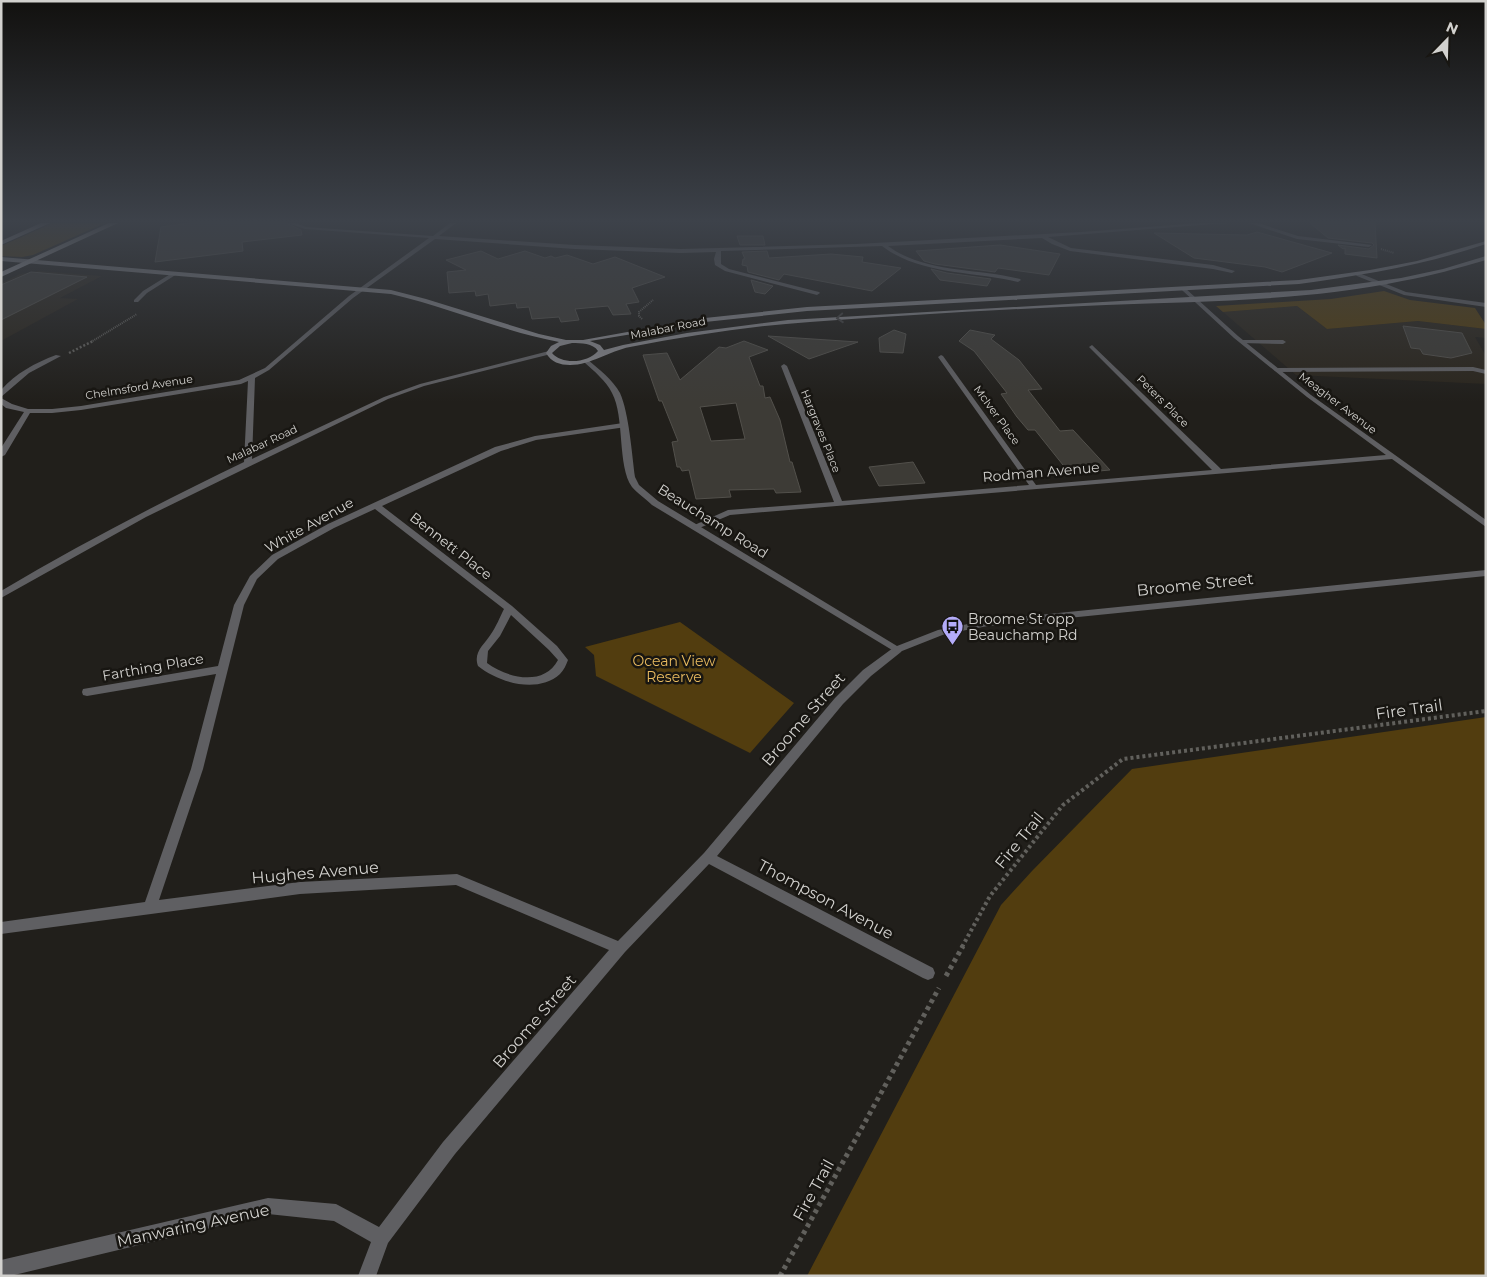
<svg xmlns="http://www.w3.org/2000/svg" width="1487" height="1277" viewBox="0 0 1487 1277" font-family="Montserrat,sans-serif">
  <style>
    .built { fill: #2b261d }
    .green { fill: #523d0f }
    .building { fill: #3d3b36; stroke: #52504b; fill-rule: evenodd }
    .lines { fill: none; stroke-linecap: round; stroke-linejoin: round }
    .path-far3 { stroke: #61605c; stroke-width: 2; stroke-dasharray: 1 1; stroke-linecap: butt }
    .path-far2 { stroke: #61605c; stroke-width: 2.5; stroke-dasharray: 2 2; stroke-linecap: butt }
    .path-far1 { stroke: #61605c; stroke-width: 4; stroke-dasharray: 3 3; stroke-linecap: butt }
    .path { stroke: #61605c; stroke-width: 5; stroke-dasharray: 4 4; stroke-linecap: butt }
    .service { fill: #5f5f62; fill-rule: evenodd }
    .minor { fill: #5f5f62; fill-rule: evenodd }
    .tertiary { fill: #5f5f62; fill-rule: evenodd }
    .secondary { fill: #848488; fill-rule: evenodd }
    .primary { fill: #a0a0a5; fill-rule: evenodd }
    .oneway { stroke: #434241 }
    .labels { text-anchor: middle; stroke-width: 5; stroke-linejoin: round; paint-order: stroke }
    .far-street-label { font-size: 11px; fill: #d2d1ce; stroke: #181612 }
    .street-label { font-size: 14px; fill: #d2d1ce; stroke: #181612 }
    .poi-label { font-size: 14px; fill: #d2d1ce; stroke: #181612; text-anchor: start }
    .park-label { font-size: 14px; fill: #e9bb5f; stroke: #181612 }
    .near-street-label { font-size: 16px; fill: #d2d1ce; stroke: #181612 }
  </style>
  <rect width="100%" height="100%" fill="#211f1b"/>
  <path class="built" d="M39 271 102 276 60 298 78 299 1 341V283L20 274Z
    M1297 306 1327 329 1418 321 1486 329V338L1475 337 1486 356V384L1296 375 1223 312Z"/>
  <path class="green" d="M53 223H105L33 255 22 257 1 256V246Z
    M1384 291 1410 300 1475 308 1486 325V329L1418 321 1327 329 1297 306 1223 312 1216 306 1331 299Z
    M680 622 794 703 750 753 596 676 594 655 585 647Z
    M1486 717V1276H807L1001 905 1032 871 1132 769Z"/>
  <path class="building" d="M190 223H286L301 230 302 235 242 242 243 251 155 262 161 227Z
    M1310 223H1375L1377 258 1345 254V248L1343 249 1338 245 1369 249 1374 245 1372 243 1328 238Z
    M1257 232 1332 253 1282 272 1265 267 1194 258 1154 233 1247 235Z
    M737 236H763L765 245H740Z
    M1000 245 1060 254 1049 275 998 268 995 272 935 264 924 261 916 251Z
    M481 251 498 259 525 251 545 258 551 256 555 258 567 255 593 264 615 257 665 277 632 288 639 302 626 304 631 314 613 315 608 306 575 309 579 320 561 322 559 317 532 319 529 307 517 308 516 303 490 306 488 294 476 296 475 291 449 293 447 272 466 270 446 260Z
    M767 251 769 258 831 254 863 257 862 262 901 268 872 291 784 274 779 280 748 272 747 266 742 265 743 259H745L742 252Z
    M931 269 947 273 991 279 987 286 940 280Z
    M31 272 87 277 1 320V285Z
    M751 280 773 286 765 294 755 292Z
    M1403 326 1462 333 1472 353 1451 358 1423 354 1420 349 1411 348Z
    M894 330 906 334 903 353 880 352 879 338Z
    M970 330 995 335 991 339 1019 360 1042 389 1028 390 1060 431 1073 430 1110 470 1076 473 1074 470H1067L1035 430H1028L1017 417 1001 394 1007 393 974 351 959 341Z
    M768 336 858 342 809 359Z
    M744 341 768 350 749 357 760 386H763L765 398 770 397 780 420 790 462H792L801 492 776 493 774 489 729 490 731 497 696 499 689 470 682 471 680 467H677L672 442 678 441 662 401H659L643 355 667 353 680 380 719 347 726 348ZM736 403 745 439 711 441 700 407Z
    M913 462 925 483 879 486 869 467Z"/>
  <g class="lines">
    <path class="path-far3" d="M1381 249 1394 253
      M642 319 639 316V312L653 300
      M91 342 137 314"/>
    <path class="path-far2" d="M69 353 93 341"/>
    <path class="path-far1" d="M962 947 990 896 1063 805 1123 759 1486 711"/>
    <path class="path" d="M946 976 963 946
      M780 1276 939 988"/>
    <path class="service" d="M1243 340H1283L1286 342 1283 344 1241 343V341Z
      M1473 367 1486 370V374L1473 371 1277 372 1274 370 1277 368Z"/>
    <path class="minor" d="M288 223H296L306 227 433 236 450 223H456L439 236 575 245 681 249 856 244 1081 232 1199 223H1227L1048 237 1071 248 1213 265 1235 271 1232 273 1213 269 1070 251 1052 244 1042 238 888 246C924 273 977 268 1020 279L1021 280 1018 282C973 271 920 275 882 246L721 251V264L729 269 819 292 820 293 817 295 725 271 715 265 714 259 716 252 681 253 575 249 435 239 353 298 269 370 255 378 252 459 384 397 420 384 549 351 552 353 551 354 424 386 388 399 146 517 1 598V591C80 544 161 502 244 462L248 381 241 384 81 410 52 413H30L5 455 1 457V448L24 412 6 408 1 404V398L12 404 28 409H52L81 406 239 380 265 368 349 296 429 238 305 229Z
      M1249 223H1258L1298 236 1372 245 1369 247 1297 239Z
      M172 273 177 274 147 293 138 302H134V300L143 291Z
      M1359 273 1406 292 1486 303V307L1404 295 1357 276 1356 275Z
      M1185 288 1238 336 1311 395 1486 520V527L1392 459 730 515 697 529 694 530 690 527 728 510 834 502 781 366 784 364 787 366 842 501 1029 485 938 357 941 355 943 356 1036 485 1212 470 1089 347 1092 345 1221 469 1386 455 1307 397 1234 338 1183 291 1182 290Z
      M56 355 61 356 29 373 1 397V390C16 373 35 363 56 355Z
      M623 423H626V427L536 440 501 451 382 506 512 606 557 646 568 660C566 665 564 670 560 674 538 694 499 683 478 666 473 652 484 645 491 634 496 627 500 617 504 609L375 509 334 528 278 559 257 579 244 605 203 769 159 900 300 882 457 874 618 941 704 853 835 698 863 670 893 648H901L902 650 901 652 871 676 843 704 717 856 933 968 935 973 933 978 928 980 923 978 709 864 625 952 455 1154 388 1243 376 1276H358L371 1242 334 1221 268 1214 10 1276H1V1260L268 1198 336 1204 379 1227 443 1142 609 950 456 885 300 894 1 934V922L145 902 191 769 216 674 87 696 83 695 82 692 83 689 218 666 234 605 250 576 272 555 328 524 495 447 535 436ZM511 615 549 650 558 660C544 687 507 678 487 663L488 651 500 636Z"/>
    <path class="tertiary" d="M584 360H588C599 369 613 380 620 393 629 413 632 455 635 477L639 485 658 501 897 646 938 630 988 620 1486 570V576L988 626 945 634 897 653 652 505C646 499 637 493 632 487 617 466 625 417 612 393 606 381 594 371 584 362Z"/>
    <path class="secondary" d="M1486 241V244C1425 265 1363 275 1299 284L807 311 705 322 590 341 600 345 604 350 623 345 687 333 788 320 1311 290 1401 278 1443 269 1486 256V260C1458 268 1431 276 1402 281 1306 301 1205 301 1106 305 1007 309 909 315 810 322 749 326 689 336 630 347 609 351 591 365 570 365 560 365 551 362 546 353L551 346 559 342C502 331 447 307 391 294L1 261V257L391 290 426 299 539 334 566 340H583L705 318 807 307 1299 280 1370 270 1417 261ZM572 343C581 343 593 343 598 351 588 363 562 365 552 353L560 346Z"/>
    <path class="primary" d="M41 223H50L1 245V241Z
      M109 223H118L1 277V272Z"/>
  </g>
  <defs><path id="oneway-chevron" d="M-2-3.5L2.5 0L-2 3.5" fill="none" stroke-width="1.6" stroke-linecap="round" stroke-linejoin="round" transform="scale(1.25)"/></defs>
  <use class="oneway" href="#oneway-chevron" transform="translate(840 318) rotate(176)"/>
  <linearGradient id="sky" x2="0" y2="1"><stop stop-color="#12110f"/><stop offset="0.55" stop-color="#3d424a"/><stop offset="1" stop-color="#3d424a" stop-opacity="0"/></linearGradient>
  <rect width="1487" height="402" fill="url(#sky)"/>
  <defs>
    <symbol id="bus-pin" viewBox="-11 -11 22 30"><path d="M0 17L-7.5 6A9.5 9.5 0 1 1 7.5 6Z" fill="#b4acf9" stroke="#181612"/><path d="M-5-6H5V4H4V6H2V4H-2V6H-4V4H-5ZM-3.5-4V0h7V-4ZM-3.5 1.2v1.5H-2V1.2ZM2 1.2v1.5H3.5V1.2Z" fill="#111"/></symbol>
  </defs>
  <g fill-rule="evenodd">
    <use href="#bus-pin" x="940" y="614" width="25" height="34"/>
  </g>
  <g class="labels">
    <g class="far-street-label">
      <text transform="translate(668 328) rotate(-11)" y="4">Malabar Road</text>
      <text transform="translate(139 387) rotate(-9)" y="4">Chelmsford Avenue</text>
      <text transform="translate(1163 401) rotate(45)" y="4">Peters Place</text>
      <text transform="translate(1338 403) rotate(37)" y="4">Meagher Avenue</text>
      <text transform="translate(997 415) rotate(54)" y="4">McIver Place</text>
      <text transform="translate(821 431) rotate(68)" y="4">Hargraves Place</text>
      <text transform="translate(262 444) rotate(-25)" y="4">Malabar Road</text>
    </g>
    <g class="street-label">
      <text transform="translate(1041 472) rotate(-5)" y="5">Rodman Avenue</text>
      <text transform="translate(713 521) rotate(32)" y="5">Beauchamp Road</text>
      <text transform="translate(309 525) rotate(-29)" y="5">White Avenue</text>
      <text transform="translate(451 546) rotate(38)" y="5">Bennett Place</text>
      <text transform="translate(153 667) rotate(-10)" y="5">Farthing Place</text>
    </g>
    <g class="poi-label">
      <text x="968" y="624">Broome St opp<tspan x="968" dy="16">Beauchamp Rd</tspan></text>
    </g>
    <g class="park-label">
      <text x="674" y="666">Ocean View<tspan x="674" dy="16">Reserve</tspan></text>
    </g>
    <g class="near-street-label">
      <text transform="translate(1195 584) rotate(-6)" y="6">Broome Street</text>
      <text transform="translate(1409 709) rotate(-8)" y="6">Fire Trail</text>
      <text transform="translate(803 719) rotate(-49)" y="6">Broome Street</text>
      <text transform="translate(1019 840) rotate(-51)" y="6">Fire Trail</text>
      <text transform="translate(315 872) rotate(-5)" y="6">Hughes Avenue</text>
      <text transform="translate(826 899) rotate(28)" y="6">Thompson Avenue</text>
      <text transform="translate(534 1021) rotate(-49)" y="6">Broome Street</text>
      <text transform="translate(813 1190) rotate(-61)" y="6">Fire Trail</text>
      <text transform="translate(193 1225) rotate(-12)" y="6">Manwaring Avenue</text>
    </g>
  </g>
  <rect width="1487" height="1277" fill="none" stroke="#d2d1ce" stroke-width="5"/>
  <g transform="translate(1447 40) rotate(23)" stroke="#181612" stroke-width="4" paint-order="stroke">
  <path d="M0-4L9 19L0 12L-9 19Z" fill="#d2d1ce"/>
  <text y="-8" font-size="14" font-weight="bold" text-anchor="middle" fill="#d2d1ce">N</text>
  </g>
</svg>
